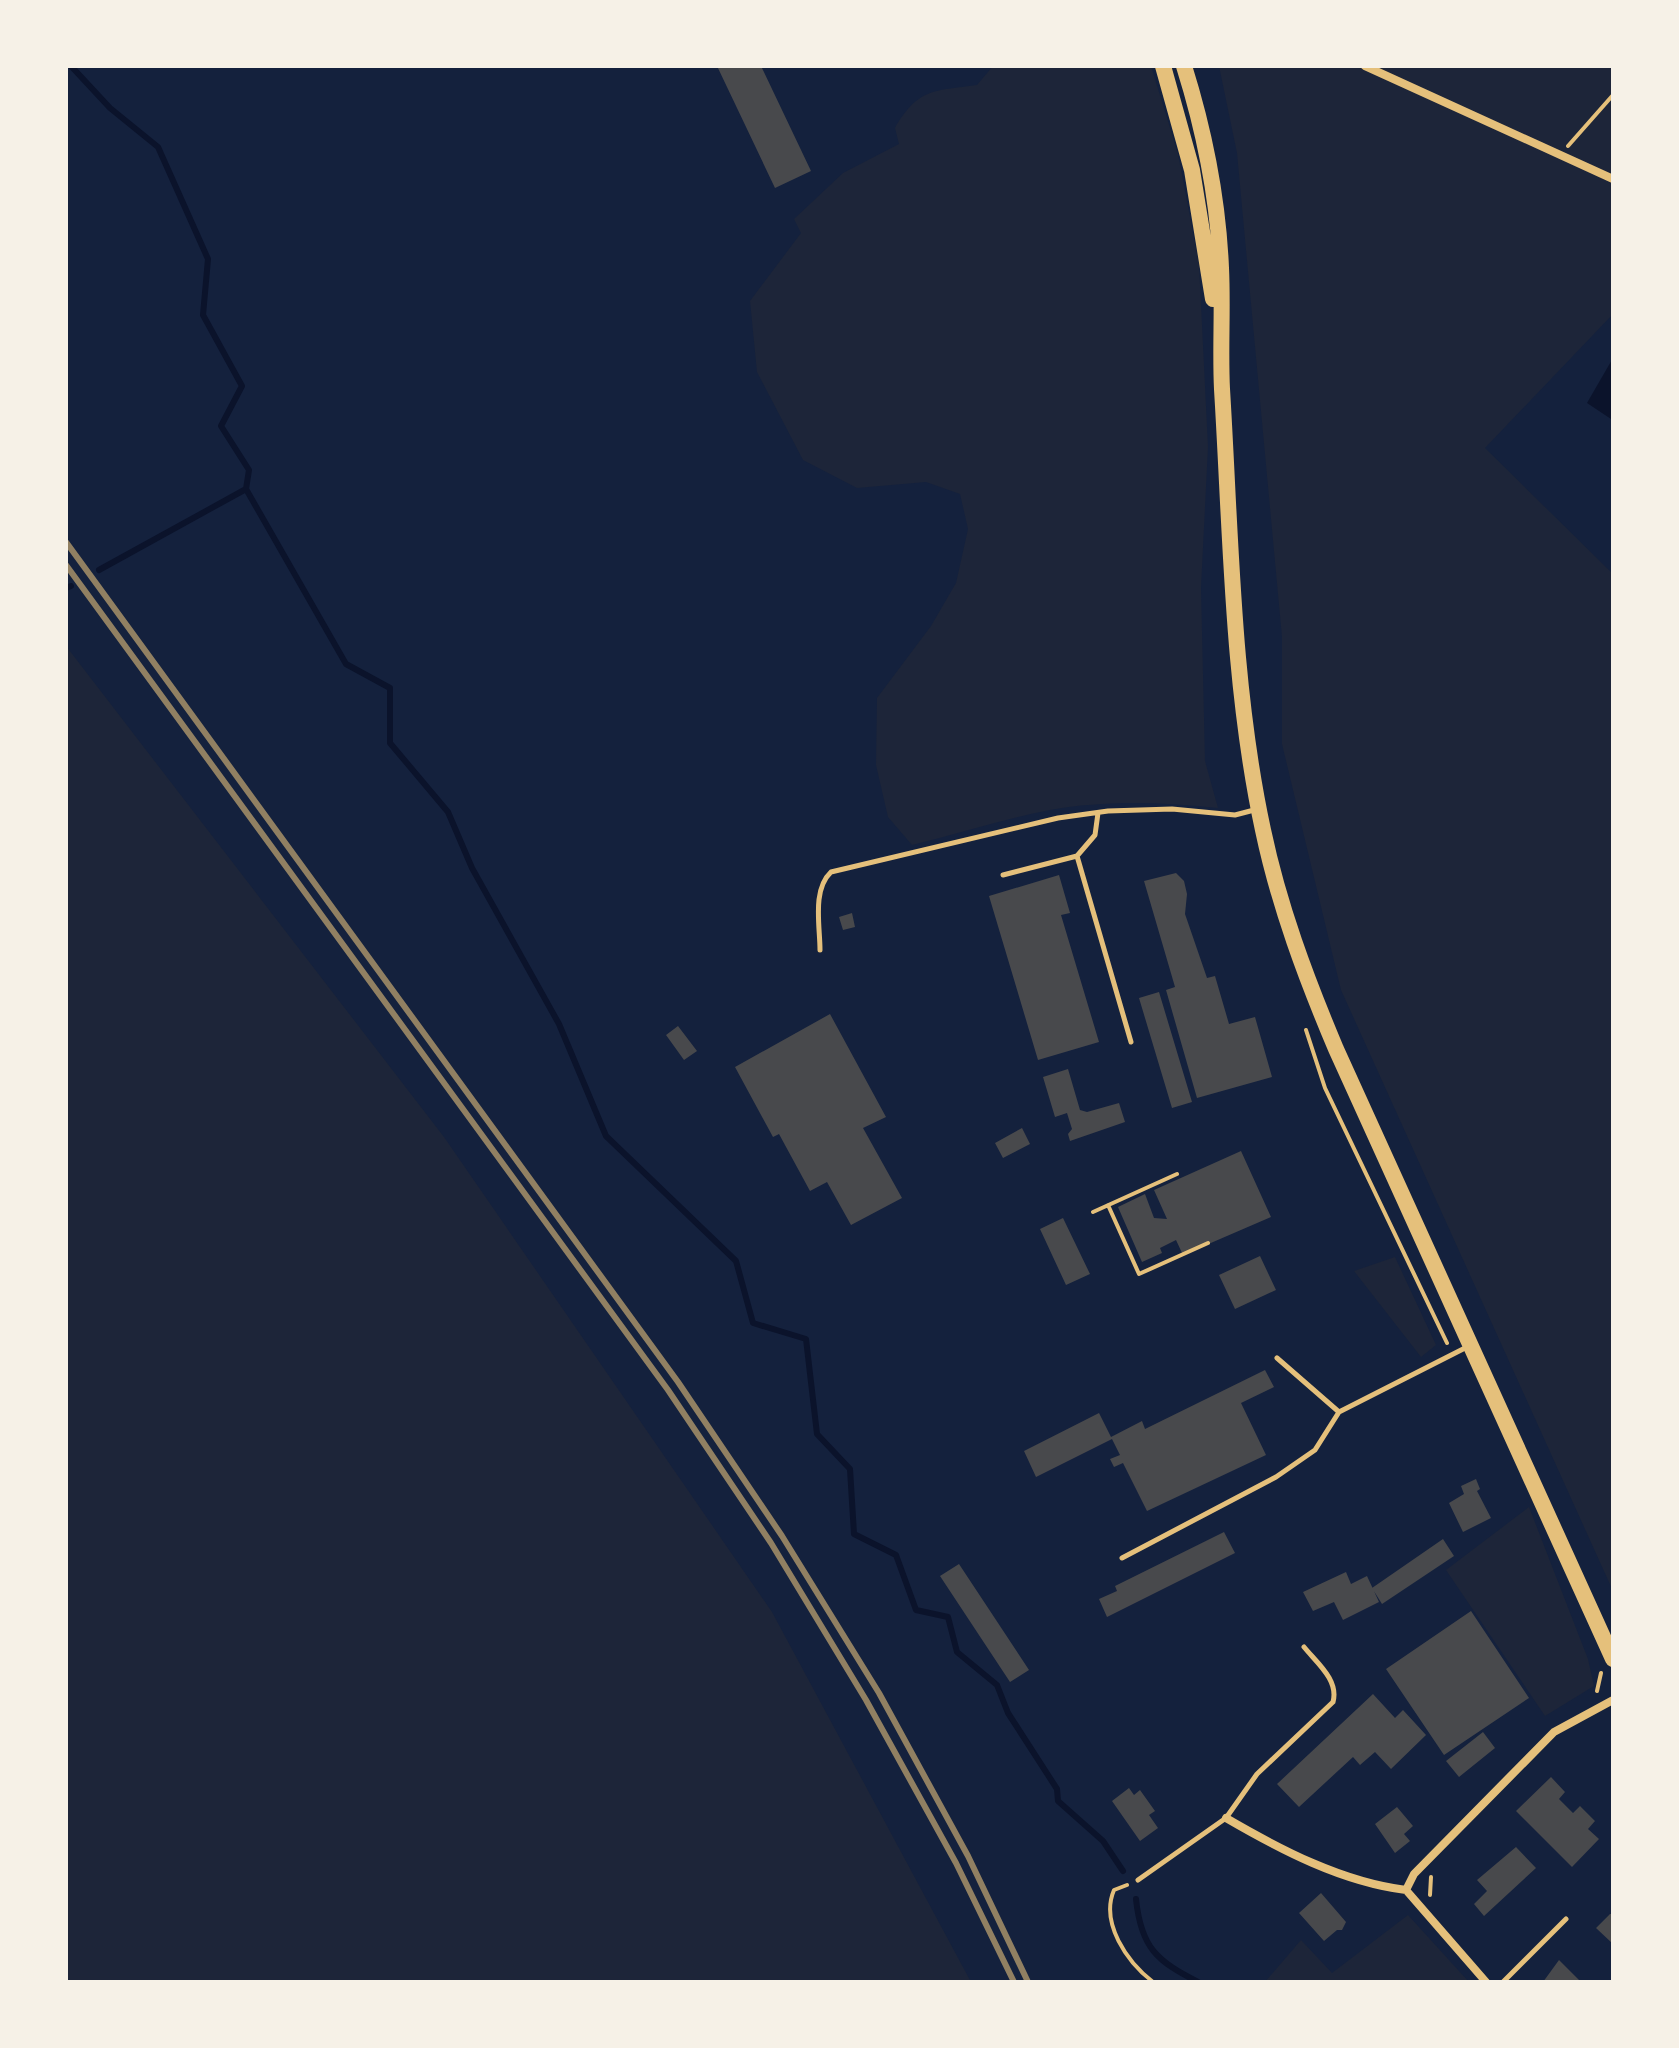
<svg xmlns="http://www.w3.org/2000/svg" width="1679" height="2048" viewBox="0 0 1679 2048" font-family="'Noto Sans',sans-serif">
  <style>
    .green { fill: #1d2539 }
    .water { fill: #0b132b }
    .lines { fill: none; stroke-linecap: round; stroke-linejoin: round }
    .stream { stroke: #0b132b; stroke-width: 6 }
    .building { fill: #48494c }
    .path { stroke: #e5c07b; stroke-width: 4 }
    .service { stroke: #e5c07b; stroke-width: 5 }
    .minor { stroke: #e5c07b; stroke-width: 8 }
    .primary { stroke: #e5c07b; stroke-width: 16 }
    .rail { stroke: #918062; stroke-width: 6 }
  </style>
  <rect width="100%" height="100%" fill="#14213d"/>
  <path class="green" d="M993 66H1151L1178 154 1199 264 1208 447 1201 588 1205 761 1218 808C1163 802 1105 800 1050 810 1004 819 958 834 912 845L888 817 876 765 877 698 931 626 956 583 968 529 960 494 926 482 857 488 803 460 757 372 750 301 801 233 794 219 843 173 899 144 895 128C918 88 934 91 977 85Z
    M1219 66H1613V314L1485 448 1613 574V1591L1341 990 1282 744V637L1237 153Z
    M66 646 444 1137 772 1612 971 1982H66Z
    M1395 1257 1436 1345 1421 1357 1354 1271Z
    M1529 1507 1588 1659 1594 1686 1545 1716 1446 1570Z
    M1408 1915 1469 1982H1265L1301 1940 1332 1973Z"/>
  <path class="water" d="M1613 358V418L1611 419 1587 403Z"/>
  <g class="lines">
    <path class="stream" d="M71 66 110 108 158 147 208 259 203 315 242 386 221 426 249 470 246 489
      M99 570 246 489 346 664 390 688V743L448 812 472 868 559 1024 606 1136 736 1261 753 1323 806 1339 817 1434 850 1469 854 1534 896 1555 916 1610 948 1617 957 1652 997 1685 1008 1713 1057 1789 1058 1801 1103 1841 1123 1871
      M66 588 71 586
      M1136 1899C1141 1948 1157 1961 1198 1982"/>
  </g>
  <path class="building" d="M717 66H761L811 171 775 188Z
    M1176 873 1184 881 1187 894 1185 914 1207 978 1215 976 1229 1024 1255 1017 1272 1077 1197 1098 1166 990 1175 987 1144 881Z
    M1059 875 1070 913 1061 915 1099 1042 1038 1060 989 896Z
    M852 913 855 927 843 930 839 917Z
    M1159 992 1192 1102 1172 1108 1139 998Z
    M830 1014 886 1117 863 1128 902 1198 851 1225 827 1182 810 1191 779 1134 773 1137 735 1067Z
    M678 1026 697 1051 684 1060 666 1035Z
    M1068 1069 1080 1110 1087 1112 1119 1103 1125 1122 1070 1141 1068 1134 1072 1129 1067 1113 1055 1117 1043 1077Z
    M1022 1128 1030 1144 1003 1158 995 1143Z
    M1241 1151 1271 1217 1183 1255 1176 1240 1160 1248 1162 1253 1142 1262 1118 1207 1145 1194 1154 1218 1167 1219 1154 1190Z
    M1063 1218 1090 1274 1066 1285 1040 1229Z
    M1260 1256 1276 1290 1235 1309 1219 1275Z
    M1265 1370 1274 1387 1241 1403 1266 1455 1147 1511 1123 1463 1114 1467 1110 1459 1120 1455 1112 1439 1036 1477 1024 1451 1099 1413 1111 1437 1142 1421 1145 1429Z
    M1476 1479 1480 1489 1477 1491 1491 1518 1463 1532 1449 1503 1464 1494 1461 1486Z
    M1224 1532 1235 1553 1107 1617 1099 1599 1117 1591 1115 1586Z
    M1443 1539 1454 1556 1382 1604 1372 1588Z
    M959 1564 1029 1670 1010 1682 940 1576Z
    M1346 1572 1351 1584 1367 1576 1379 1602 1343 1620 1334 1602 1313 1611 1303 1592Z
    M1471 1611 1529 1698 1444 1755 1386 1669Z
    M1373 1694 1395 1718 1403 1710 1426 1735 1391 1769 1375 1752 1360 1765 1353 1757 1299 1807 1277 1784Z
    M1483 1732 1495 1748 1459 1777 1446 1761Z
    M1551 1777 1565 1792 1559 1799 1573 1813 1580 1806 1595 1821 1588 1829 1599 1839 1572 1867 1516 1811Z
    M1129 1788 1134 1795 1140 1790 1155 1811 1149 1815 1158 1828 1140 1841 1112 1801Z
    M1397 1807 1413 1826 1404 1834 1410 1841 1395 1853 1375 1824Z
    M1516 1847 1536 1868 1484 1916 1474 1904 1487 1891 1477 1880Z
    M1321 1893 1346 1922 1342 1930H1337L1324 1941 1299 1913Z
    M1610 1914H1613V1944L1596 1928Z
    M1559 1960 1581 1982H1543Z"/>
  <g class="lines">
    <path class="path" d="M1568 146 1613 95
      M1306 1030 1325 1088 1447 1343
      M1108 1205 1139 1274 1208 1243
      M1093 1212 1177 1174
      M1597 1691 1601 1673
      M1127 1885 1114 1890C1100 1923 1127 1962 1153 1982
      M1430 1895 1431 1877"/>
    <path class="service" d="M1098 813 1095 835 1077 856 1131 1042
      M1003 875 1077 856
      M820 950C820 926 812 890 831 872L1058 818 1108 811 1172 809 1235 815 1258 809
      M1277 1358 1339 1412
      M1122 1558 1276 1477 1315 1450 1339 1412 1469 1346
      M1138 1880 1226 1818 1257 1774 1333 1702C1339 1680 1317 1663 1304 1647
      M1503 1982 1566 1919"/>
    <path class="minor" d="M1365 66 1613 179
      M1226 1818C1281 1850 1342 1882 1406 1890
      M1486 1982 1406 1890 1414 1874 1554 1732 1613 1700"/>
    <path class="primary" d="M1163 66 1192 170 1213 299
      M1184 66C1205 133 1218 198 1221 268 1223 309 1220 349 1222 389 1231 536 1232 686 1263 830 1279 906 1306 978 1336 1049L1613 1659"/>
    <path class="rail" d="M66 542 678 1382 782 1536 879 1693 968 1856 1028 1982
      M66 565 668 1390 771 1543 866 1700 956 1863 1014 1982"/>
  </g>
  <rect width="1679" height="2048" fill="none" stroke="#f6f1e7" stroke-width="136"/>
</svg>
